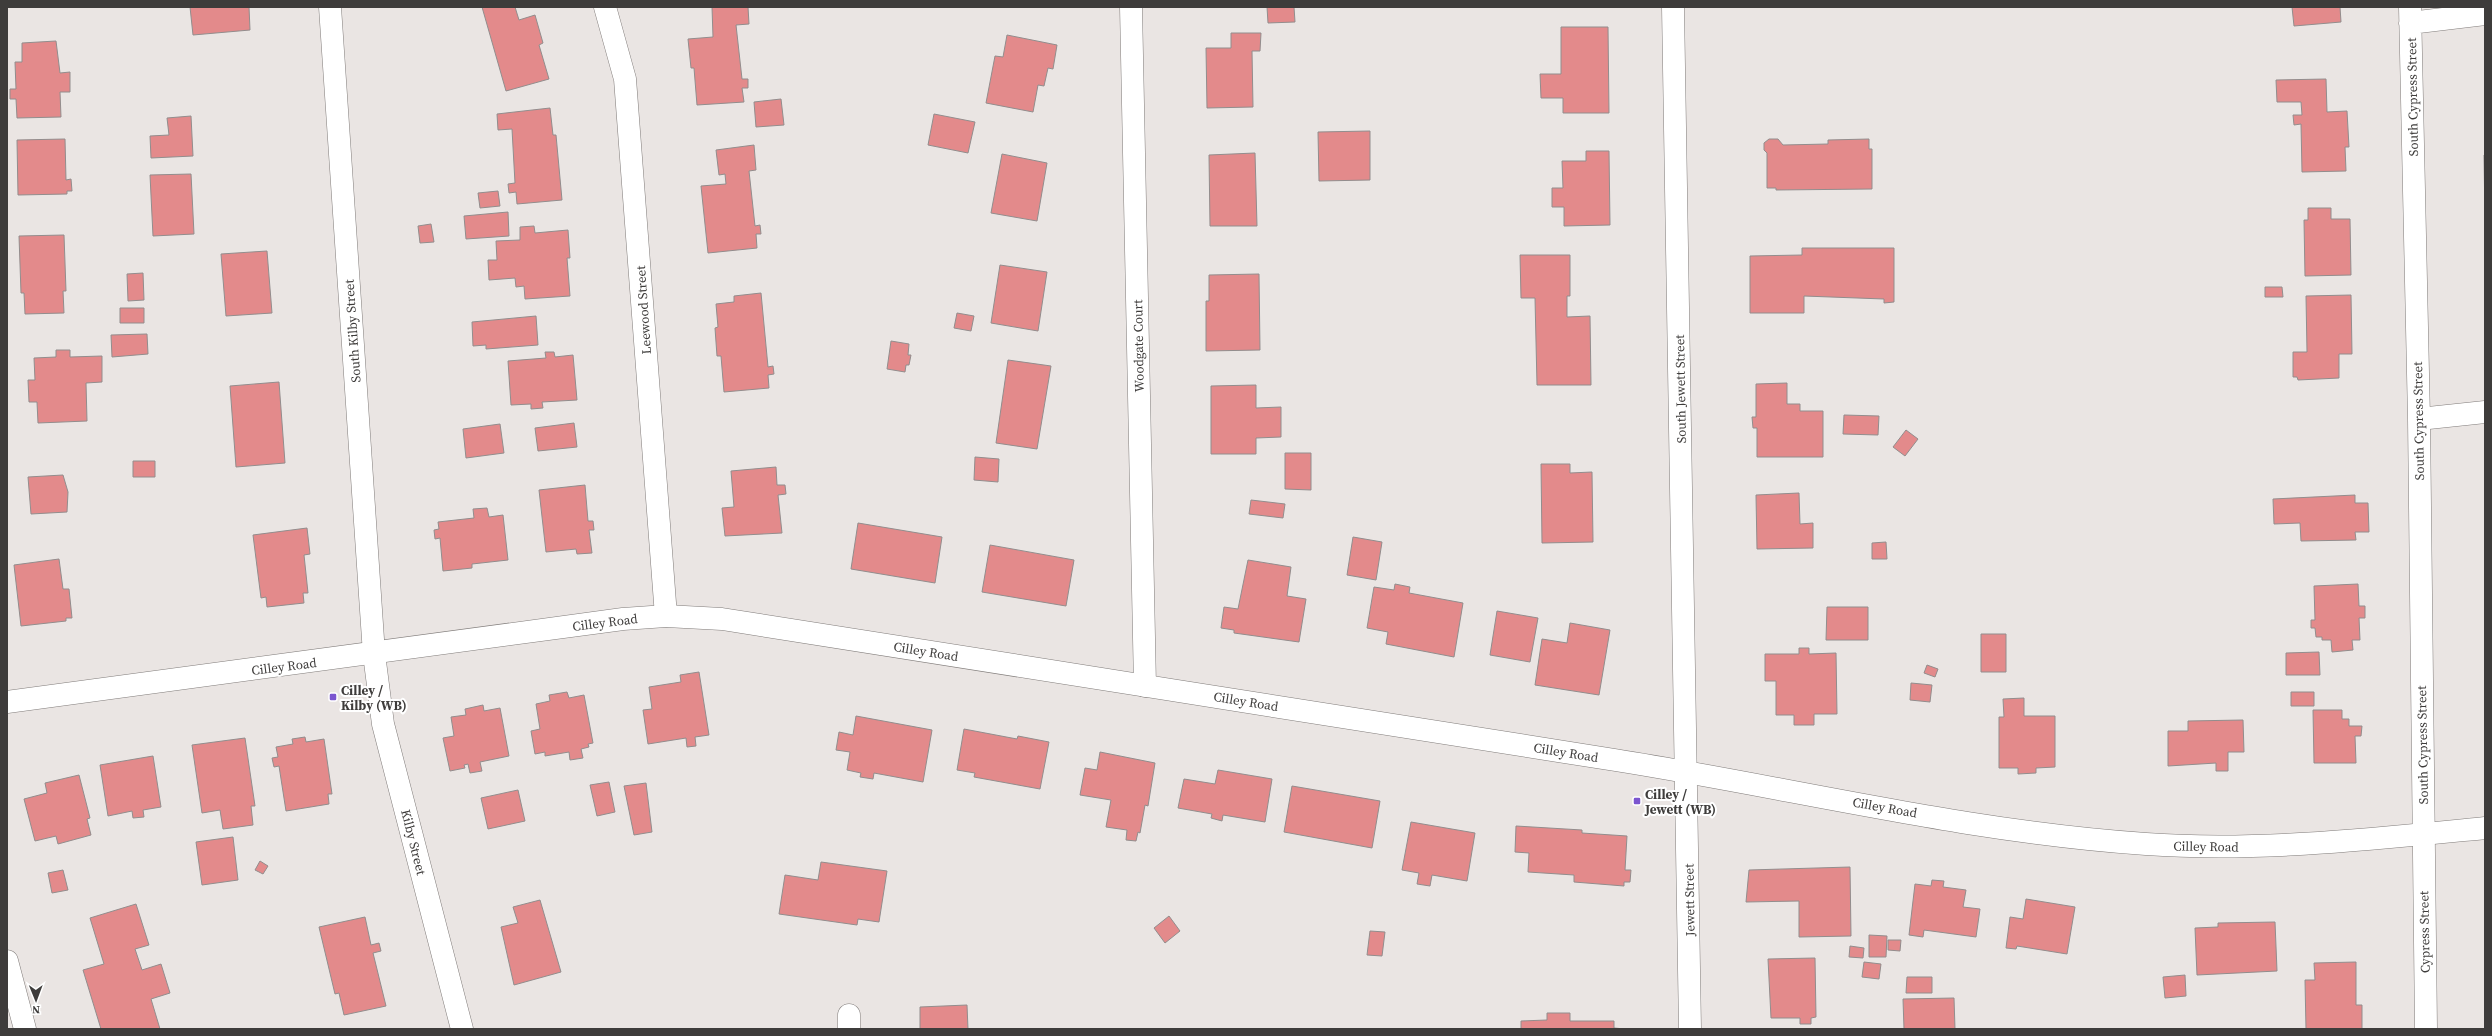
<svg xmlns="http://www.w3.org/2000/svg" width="2492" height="1036" viewBox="0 0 2492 1036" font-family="'Source Serif 4',serif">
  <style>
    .building { fill: #e38a8b; stroke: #928d8d }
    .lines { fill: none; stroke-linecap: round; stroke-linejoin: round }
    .street-casing { stroke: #807c7a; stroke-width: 23 }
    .secondary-casing { stroke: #807c7a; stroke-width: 23 }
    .street { stroke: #fff; stroke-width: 22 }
    .secondary { stroke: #fff; stroke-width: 22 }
    .poi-dot { fill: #7b55cf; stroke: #fff; stroke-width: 1.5 }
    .labels { text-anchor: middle; stroke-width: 4; stroke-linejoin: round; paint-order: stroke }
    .street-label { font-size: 13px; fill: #3e3c3b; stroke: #fff }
    .poi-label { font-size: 13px; font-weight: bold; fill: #3e3c3b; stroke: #fff; text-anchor: start }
  </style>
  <rect width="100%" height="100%" fill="#eae5e3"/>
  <path class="building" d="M190 7H249L250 30 193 35Z
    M482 7H515L519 20 535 15 543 43 539 45 549 79 506 91Z
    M712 7H748L749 24 736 25 742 79H748V88H742L744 102 697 105 694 68H691L688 39 713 37Z
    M1267 7H1294L1295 22 1268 23Z
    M2292 7H2340L2341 22 2294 26Z
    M1561 27H1608L1609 113H1563V98H1541L1540 74H1561Z
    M1231 33H1261L1260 51H1252L1253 107 1207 108 1206 48H1231Z
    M1007 35 1057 45 1053 69 1048 68 1044 86 1038 85 1033 112 986 103 995 56 1003 57Z
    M56 41 60 73 70 72V92H60L61 117 17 118 16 99H10V89H16L15 62H22V43Z
    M2326 79 2327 112 2347 111 2349 147H2345L2346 171 2302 172 2301 124 2294 125 2293 115H2302L2301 102H2277L2276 80Z
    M781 99 784 125 756 127 754 102Z
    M550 108 553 135H556L562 200 517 204 516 192 509 193 508 184 515 183 512 129 498 130 497 114Z
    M934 114 975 122 968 153 928 145Z
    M191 116 193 156 151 158 150 136 169 135 167 118Z
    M1370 131V180L1319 181 1318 132Z
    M65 139 66 180 71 179 72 191H67V194L18 195 17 140Z
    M1769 139H1778L1783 145 1828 144V140L1869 139V149H1872V189L1776 190V188H1767V153L1764 150V143Z
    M754 145 756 170 749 171 755 226 760 225 761 234H756L757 248 708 253 701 186 726 184 725 174 719 175 716 150Z
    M1586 151H1609L1610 225 1564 226V207H1552V188H1563L1562 161H1586Z
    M1255 153 1257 226H1210L1209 155Z
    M1002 154 1047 163 1037 221 991 213Z
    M2484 155H2485V220Z
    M191 174 194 234 153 236 150 175Z
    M498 191 500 206 480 208 478 193Z
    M2308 208H2331V219H2350L2351 275 2305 276 2304 220H2308Z
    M508 212 509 236 466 239 464 216Z
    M431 224 434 242 420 243 418 226Z
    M534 226 535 233 568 230 570 258H567L570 296 525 299 524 286 516 287 515 278 489 280 488 260H497L496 241 520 240V227Z
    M64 235 66 291H63L64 313 25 314 24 293H21L19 236Z
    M1802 248H1894V302L1884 303V299L1804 296V313H1750V256L1802 255Z
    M267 251 272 313 226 316 221 254Z
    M1520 255H1570V296H1567V317L1590 316 1591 385H1537L1535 298H1521Z
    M1000 265 1047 272 1038 331 991 323Z
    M143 273 144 300 128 301 127 274Z
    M1259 274 1260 350 1206 351V301H1209V275Z
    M2265 287H2282L2283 297H2265Z
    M761 293 768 367 773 366 774 374 768 375 769 388 724 392 721 356H717L715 328 718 327 716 304 734 302V296Z
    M2351 295 2352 354H2339V378L2298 380 2297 377H2293V352H2307L2306 296Z
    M120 308H144V323H120Z
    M957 313 974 316 971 331 954 328Z
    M536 316 538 345 486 349V345L473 346 472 322Z
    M147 334 148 354 112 357 111 335Z
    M891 341 909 344 908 355H911L909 365H906L905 372 887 369Z
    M56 350H70V357L102 356V382L86 383 87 421 38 423 37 402H29L28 380H35L34 358 56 357Z
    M545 352H554L555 357 573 355 577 400 542 402 543 408 531 409V404L511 405 508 361 546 358Z
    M1008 360 1051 366 1037 449 996 443Z
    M279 382 285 463 236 467 230 386Z
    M1787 383V404H1800V411H1823V457H1757V428H1753L1752 417H1756V384Z
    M1256 385V408L1281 407V437L1256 438V454H1211V386Z
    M1844 415 1879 416 1878 435 1843 434Z
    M574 423 577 447 538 451 535 428Z
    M500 424 504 453 466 458 463 429Z
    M1906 430 1918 439 1905 456 1893 447Z
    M1285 453H1311V490L1285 489Z
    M975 457 999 459 998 482 974 480Z
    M133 461H155V477H133Z
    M1541 464H1570V473L1592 472 1593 542 1542 543Z
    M776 467 777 485H785L786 494 778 495 782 533 725 536 722 508 734 507 731 471Z
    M63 475 68 492 67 512 31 514 28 477Z
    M585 485 588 521H593L594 530H589L592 553 577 554 576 549 546 552 539 490Z
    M1799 493 1800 524 1813 523V548L1757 549 1756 495Z
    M2355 495V503H2368L2369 532H2355L2356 540 2301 541 2300 523 2274 524 2273 499Z
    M1251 500 1285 504 1283 518 1249 514Z
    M487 508 489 517 503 515 508 560 472 564V568L443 571 440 538 435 539 434 530 439 529 438 522 474 518 473 509Z
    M858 523 942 537 935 583 851 569Z
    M307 528 310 554 304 555 308 593H303L304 603 267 607 266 597 261 598 253 535Z
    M1353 537 1382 542 1376 580 1347 575Z
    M1886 542 1887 559H1872V543Z
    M990 545 1074 560 1066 606 982 592Z
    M59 559 63 589H69L72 618H66V621L21 626 14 565Z
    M1248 560 1291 567 1287 596 1306 599 1299 642 1234 633V630L1221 628 1224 607 1238 609Z
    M1395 584 1410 587 1409 593 1463 603 1454 657 1386 644 1388 632 1367 628 1374 587 1394 590Z
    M2358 584 2359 606H2365V618H2359L2360 640H2352L2353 650 2332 652 2331 640H2322V637H2316L2315 628H2311V620H2315L2314 586Z
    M1827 607H1868V640H1826Z
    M1497 611 1538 618 1530 662 1490 655Z
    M1570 623 1610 630 1599 695 1535 685 1542 639 1567 643Z
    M1981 634H2006V672H1981Z
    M1799 648H1809V654L1836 653 1837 714H1814V725H1794V715H1776V681H1765V654H1799Z
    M2319 652 2320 675H2286V653Z
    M1927 665 1938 669 1935 677 1924 673Z
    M699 672 709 735 695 737 696 746 687 747 686 738 648 744 643 710 652 709 649 687 681 682 680 675Z
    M1911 683 1932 685 1930 702 1910 700Z
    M567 692 569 698 584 695 593 743 588 744 589 747 581 749 583 758 570 760 569 752 545 756V752L535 754 531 731 540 729 536 704 550 701 549 695Z
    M2291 692H2314V706H2291Z
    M2024 698V716H2055V767L2036 768V773L2018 774V768H1999V717H2004L2003 699Z
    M483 705 484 711 500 708 509 756 480 762 482 771 470 773 468 764 464 765 465 768 450 771 443 738 454 736 451 717 466 715 465 709Z
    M2313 710H2342V719H2349V726H2362L2361 736H2355L2356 763H2314Z
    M856 716 932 730 923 782 874 773 873 779 860 777 861 773 847 770 850 752 836 750 839 732 853 735Z
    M2243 720 2244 752H2228V771H2216V763L2168 766V731H2188V721Z
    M964 729 1017 739 1018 736 1049 742 1040 789 974 777 975 773 957 770Z
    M305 737 306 742 324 739 332 794H328L329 804 286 811 279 766 274 767 272 758 278 757 276 747 293 744 292 739Z
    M245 738 255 806H251L253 825 223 829 220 810 202 813 192 745Z
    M1100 752 1155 763 1148 806 1145 805 1140 833 1138 832 1136 841 1126 840 1127 830 1106 827 1111 800 1080 795 1085 768 1097 770Z
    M153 756 161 807 143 810 144 817 133 818 132 811 108 816 100 765Z
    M1218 770 1272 779 1265 822 1223 815 1222 821 1211 818 1212 814 1178 808 1184 779 1215 784Z
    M79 775 90 818 87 819 91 835 58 844 56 836 35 841 24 799 47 793 45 783Z
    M609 782 615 812 597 816 590 785Z
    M646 783 652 832 634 835 624 786Z
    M1292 786 1380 801 1372 848 1284 832Z
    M518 790 525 821 488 829 481 798Z
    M1411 822 1475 833 1467 881 1432 875 1430 886 1417 884 1419 873 1402 870Z
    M1516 826 1582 830V833L1627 836 1625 870H1631L1630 882H1624V886L1574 882V875L1528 872 1529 853 1515 852Z
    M233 837 238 880 202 885 196 842Z
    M260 861 268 866 263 874 255 870Z
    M821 862 887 871 879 922 858 919 857 925 779 914 785 875 818 880Z
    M1850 867 1851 936 1799 937V901L1746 902 1749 870Z
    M63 870 68 890 52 893 48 873Z
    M1932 880 1944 881 1943 887 1966 890 1963 907 1980 909 1976 937 1924 930 1923 937 1909 935 1915 884 1931 886Z
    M2026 899 2075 907 2067 954 2017 946 2016 949 2006 948 2010 917 2023 919Z
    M540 900 561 972 514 985 501 927 518 923 513 907Z
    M136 904 149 945 135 949 142 970 161 964 170 993 151 999 160 1029H101L83 970 104 964 90 918Z
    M1169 916 1180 931 1165 943 1154 928Z
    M365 917 371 945 379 943 381 951 373 953 386 1006 344 1015 339 993 335 994 319 927Z
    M2275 922 2277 971 2197 975 2195 928 2218 927V923Z
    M1370 931 1385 932 1382 956 1367 955Z
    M1869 935 1887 936 1886 957H1869Z
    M1888 940H1901L1900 951 1888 950Z
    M1850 946 1864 948 1863 958 1849 957Z
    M1815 958 1816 1017 1811 1018V1024H1800V1018H1771L1768 959Z
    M1864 962 1881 964 1879 979 1862 977Z
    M2356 962V1005H2362V1029H2306L2305 980H2315L2314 963Z
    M2185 975 2186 996 2165 998 2163 977Z
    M1907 977H1932V993H1906Z
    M1954 998 1955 1029H1904L1903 999Z
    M967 1005 968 1029H920V1007Z
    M1547 1013H1570V1021H1614V1028L1625 1029H1521V1021L1547 1020Z"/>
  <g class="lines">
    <defs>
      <path id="street" d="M330 7 374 654 383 724 462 1029
        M605 7 625 79 666 616
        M1131 7 1145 686
        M2410 7 2419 419 2426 1029
        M2410 23 2485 14
        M2419 419 2485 412
        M7 961 25 1029
        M849 1015V1029"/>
      <path id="secondary" d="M1673 7 1690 1029
        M7 702 623 619 666 616 722 619C1020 666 1317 713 1615 760 1792 788 1967 832 2146 844 2257 852 2374 839 2485 828"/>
    </defs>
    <use href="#street" class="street-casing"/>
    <use href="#secondary" class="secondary-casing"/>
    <use href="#street" class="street"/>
    <use href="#secondary" class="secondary"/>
  </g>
  <g class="poi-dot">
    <rect x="329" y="693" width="8" height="8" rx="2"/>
    <rect x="1633" y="797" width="8" height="8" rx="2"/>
  </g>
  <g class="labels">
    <g class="street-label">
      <text transform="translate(2412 97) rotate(-91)" y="5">South Cypress Street</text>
      <text transform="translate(643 310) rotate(-94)" y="5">Leewood Street</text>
      <text transform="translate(352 331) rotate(-94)" y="5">South Kilby Street</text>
      <text transform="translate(1138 346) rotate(-91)" y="5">Woodgate Court</text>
      <text transform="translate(1680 389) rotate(-91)" y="5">South Jewett Street</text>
      <text transform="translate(2418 421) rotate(-91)" y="5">South Cypress Street</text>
      <text transform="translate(605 622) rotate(-7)" y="5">Cilley Road</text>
      <text transform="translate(926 651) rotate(9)" y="5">Cilley Road</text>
      <text transform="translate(284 666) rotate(-7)" y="5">Cilley Road</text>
      <text transform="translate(1246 701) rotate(9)" y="5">Cilley Road</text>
      <text transform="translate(2422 745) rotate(-91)" y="5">South Cypress Street</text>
      <text transform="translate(1566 752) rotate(9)" y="5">Cilley Road</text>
      <text transform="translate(1885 807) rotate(10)" y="5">Cilley Road</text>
      <text transform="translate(414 842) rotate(76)" y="5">Kilby Street</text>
      <text transform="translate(2206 846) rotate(1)" y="5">Cilley Road</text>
      <text transform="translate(1689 900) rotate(-91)" y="5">Jewett Street</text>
      <text transform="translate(2424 932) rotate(-91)" y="5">Cypress Street</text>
    </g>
    <g class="poi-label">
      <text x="341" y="695">Cilley /<tspan x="341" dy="15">Kilby (WB)</tspan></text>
      <text x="1645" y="799">Cilley /<tspan x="1645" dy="15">Jewett (WB)</tspan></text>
    </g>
  </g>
  <rect width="2492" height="1036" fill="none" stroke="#3e3c3b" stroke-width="16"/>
  <g transform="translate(36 1000) rotate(179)" stroke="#ffffff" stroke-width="3" paint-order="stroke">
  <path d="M0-3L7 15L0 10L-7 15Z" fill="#3e3c3b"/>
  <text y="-6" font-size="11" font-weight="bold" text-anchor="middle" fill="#3e3c3b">N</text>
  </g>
</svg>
